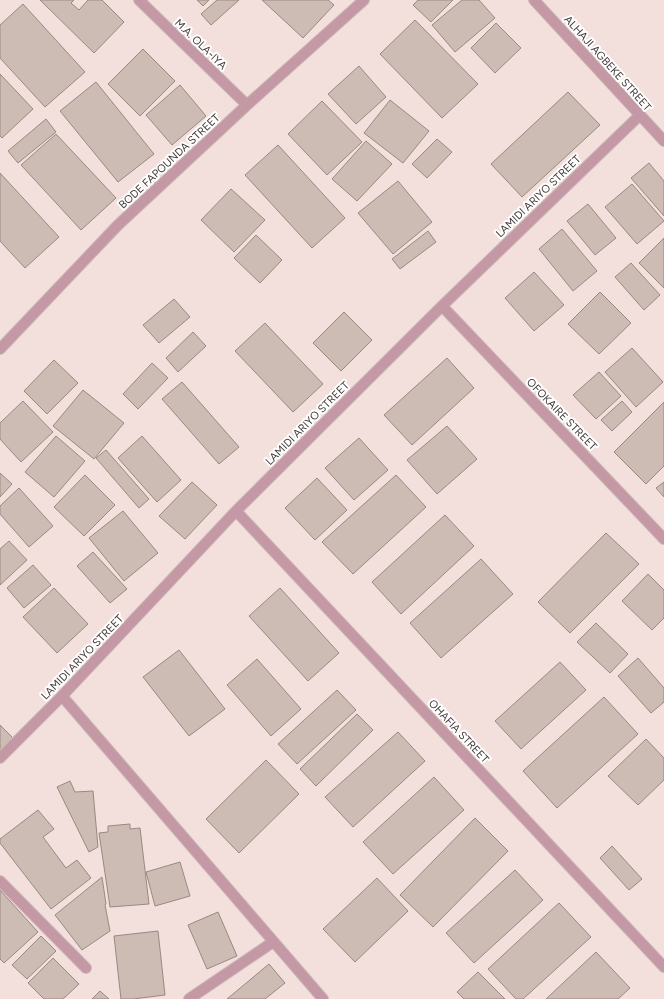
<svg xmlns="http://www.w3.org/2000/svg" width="664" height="999" viewBox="0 0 664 999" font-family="Figtree,sans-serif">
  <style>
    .building { fill: #ccbcb3; stroke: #998981 }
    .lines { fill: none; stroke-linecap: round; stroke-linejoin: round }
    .service-casing { stroke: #ccbbb8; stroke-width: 12 }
    .minor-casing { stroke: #ccbbb8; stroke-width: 12 }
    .service { stroke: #c498a4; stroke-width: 10 }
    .minor { stroke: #c498a4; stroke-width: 10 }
    .labels { text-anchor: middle; stroke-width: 4; stroke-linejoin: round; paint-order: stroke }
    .street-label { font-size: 11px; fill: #423a3a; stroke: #fff }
  </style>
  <rect width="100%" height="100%" fill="#f3dfdc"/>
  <path class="building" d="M40 0H74L71 3 79 10 88 0H102L124 22 94 53Z
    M197 0H209L203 6Z
    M217 0H239L211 25 201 14Z
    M262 0H328L334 5 303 38Z
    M418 0H453L431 22 413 5Z
    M462 0H479L495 18 455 52 432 25Z
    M23 4 85 72 45 107 0 58V25Z
    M415 20 478 84 442 118 380 54Z
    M496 23 521 48 495 73 471 48Z
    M143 49 175 81 140 116 108 84Z
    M359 66 386 97 356 124 328 94Z
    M0 74 33 109 2 138 0 136Z
    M96 82 154 154 118 182 60 111Z
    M180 85 206 116 172 145 146 115Z
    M568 92 600 125 522 197 491 164Z
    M390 100 429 131 403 163 364 133Z
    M322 101 362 142 327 175 288 134Z
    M46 119 56 132 18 163 8 151Z
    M56 134 116 198 81 230 21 165Z
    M437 139 452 152 427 178 412 164Z
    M366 141 392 164 357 201 332 179Z
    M278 145 345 218 312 248 245 175Z
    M649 163 664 181V216L631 178Z
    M0 173 59 237 25 268 0 241Z
    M398 181 432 222 393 254 358 213Z
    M632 184 664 221 637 244 605 207Z
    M231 189 265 220 234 252 201 220Z
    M588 204 616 238 595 255 567 221Z
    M562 229 597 271 573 291 539 249Z
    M428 231 436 242 400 269 392 259Z
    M256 235 282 260 260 283 234 258Z
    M664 238V288L639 263Z
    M631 263 660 295 644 310 615 277Z
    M534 272 564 305 534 331 505 298Z
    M600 292 631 323 599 354 568 324Z
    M174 299 190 317 159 343 143 325Z
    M344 312 372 340 341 371 313 343Z
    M265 323 323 384 293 412 235 351Z
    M193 332 206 346 178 372 166 358Z
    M632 348 663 382 636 407 605 372Z
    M447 358 474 388 412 445 384 415Z
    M54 360 78 383 47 414 24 391Z
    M152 363 168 378 138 409 123 394Z
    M599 372 621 396 596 419 573 395Z
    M182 382 239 447 219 464 162 399Z
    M83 390 124 423 94 459 53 426Z
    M23 401 53 432 21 462 0 439V423Z
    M622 401 632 412 612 431 601 420Z
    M664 402V466L646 484 614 452Z
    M447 426 477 459 437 494 407 460Z
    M56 436 85 461 54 497 25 472Z
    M142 436 181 480 157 502 118 458Z
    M359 438 388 470 354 500 325 468Z
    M106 450 149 499 139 508 96 458Z
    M0 473 12 484 0 497Z
    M85 475 115 505 84 536 54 507Z
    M396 475 426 507 353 574 322 542Z
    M317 478 347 510 315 540 285 508Z
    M192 482 217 505 185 539 159 516Z
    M664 482V497L656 488Z
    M19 488 53 526 29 547 0 514V506Z
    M123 511 158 553 124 581 89 538Z
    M445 515 474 546 401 614 372 582Z
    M606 533 639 564 570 633 538 602Z
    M9 541 27 560 0 585V549Z
    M93 552 127 589 110 603 77 566Z
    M481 559 513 594 441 658 410 623Z
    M33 565 51 585 24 608 7 588Z
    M648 574 664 590V618L652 630 622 601Z
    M54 588 88 624 57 653 23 617Z
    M280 588 339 653 308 681 249 616Z
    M596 623 628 654 610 673 577 642Z
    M179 650 225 709 189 736 143 677Z
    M638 658 664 688V702L651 713 618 676Z
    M257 659 301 709 271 736 227 685Z
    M560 662 586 690 521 749 495 721Z
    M337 690 356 710 297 764 278 744Z
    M604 697 638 734 557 808 523 771Z
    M357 714 373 730 316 786 300 769Z
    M0 725 14 739 0 752Z
    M398 732 425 761 353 827 325 797Z
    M646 739 664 758V780L638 805 608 776Z
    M266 760 299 794 239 853 206 819Z
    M434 777 464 810 393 874 363 842Z
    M70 781 75 792 93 791 98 847 89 852 57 787Z
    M38 810 54 829 43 837 66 868 77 860 91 878 51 909 0 843V839Z
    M475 818 508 851 433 927 400 895Z
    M130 824V829L140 828 149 904 110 907 99 833 108 832V826Z
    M612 846 642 879 629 890 600 858Z
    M180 862 190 896 155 906 146 872Z
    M515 870 543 900 474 963 446 933Z
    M102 877 106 904 105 905 110 931 82 950 55 915Z
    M377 878 408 911 355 962 323 929Z
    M0 890 38 932 4 963 0 959Z
    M559 903 591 937 523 999H516L488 969Z
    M218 912 237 956 207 969 188 925Z
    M158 931 165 995 133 999H121L114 936Z
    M41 936 56 951 27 979 12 965Z
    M596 952 630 988 618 999H546Z
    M53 958 79 984 63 999H44L28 983Z
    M269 964 285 983 265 999H227Z
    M478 972 505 999H464L457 992Z
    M100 991 109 999H92Z"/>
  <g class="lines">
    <defs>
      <path id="service" d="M0 881 86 968"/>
      <path id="minor" d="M139 0 247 105
        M534 0 664 141
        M442 306 664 539
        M0 349 118 225 247 105 364 0
        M236 511 664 967
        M62 696 323 999
        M0 758 62 696 236 511 442 306 640 115
        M189 999 273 942"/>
    </defs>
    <use href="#service" class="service-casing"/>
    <use href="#minor" class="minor-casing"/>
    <use href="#service" class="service"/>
    <use href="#minor" class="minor"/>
  </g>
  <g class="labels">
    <g class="street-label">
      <text transform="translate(201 44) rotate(44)" y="4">M.A. OLA-IYA</text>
      <text transform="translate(608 63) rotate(48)" y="4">ALHAJI AGBEKE STREET</text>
      <text transform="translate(169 161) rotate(-43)" y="4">BODE FAPOUNDA STREET</text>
      <text transform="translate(538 196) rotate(-44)" y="4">LAMIDI ARIYO STREET</text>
      <text transform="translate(562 414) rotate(46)" y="4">OFOKAIRE STREET</text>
      <text transform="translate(307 423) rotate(-45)" y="4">LAMIDI ARIYO STREET</text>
      <text transform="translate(82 657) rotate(-46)" y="4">LAMIDI ARIYO STREET</text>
      <text transform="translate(459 731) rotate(47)" y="4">OHAFIA STREET</text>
    </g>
  </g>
</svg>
